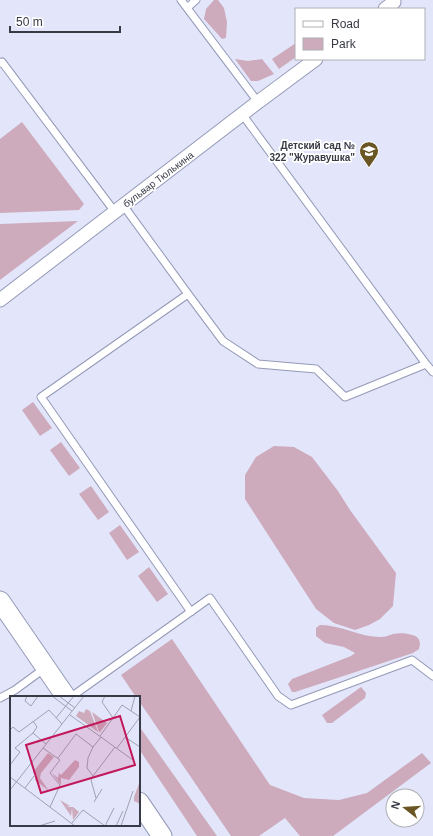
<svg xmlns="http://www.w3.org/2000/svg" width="433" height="836" viewBox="0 0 433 836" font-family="Helvetica,sans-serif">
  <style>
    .green { fill: #cdaabc }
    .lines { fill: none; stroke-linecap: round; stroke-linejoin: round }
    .service-casing { stroke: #9499b7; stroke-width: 9 }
    .minor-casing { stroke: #9499b7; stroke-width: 15 }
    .secondary-casing { stroke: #9499b7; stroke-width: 21 }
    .service { stroke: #fff; stroke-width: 7 }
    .minor { stroke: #fff; stroke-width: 13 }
    .secondary { stroke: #fff; stroke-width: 19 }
    .labels { text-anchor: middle; stroke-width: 3.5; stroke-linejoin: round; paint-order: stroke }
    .poi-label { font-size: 10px; font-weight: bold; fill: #383a46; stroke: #fff; text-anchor: end }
    .street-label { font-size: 10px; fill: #383a46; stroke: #fff }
    .inset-road { fill: none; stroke: #9fa1b2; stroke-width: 1 }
    .view { fill: #c2185b; fill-opacity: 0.15; stroke: #c2185b; stroke-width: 2 }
    .inset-edge { fill: none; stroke: #383a46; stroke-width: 2 }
  </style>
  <rect width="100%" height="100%" fill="#e3e6fa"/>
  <path class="green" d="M214 0H218L224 8 227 22 226 38 222 39 204 19 206 9Z
    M296 43V57L279 69 272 59Z
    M235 59 248 61 262 59 274 74 258 81H251Z
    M22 122 84 204 79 210 0 213V139Z
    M78 221 0 280V224Z
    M33 402 52 428 40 436 22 410Z
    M61 442 80 468 69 476 50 450Z
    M274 446 294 447 312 457 338 491 350 510 396 573 393 606 380 619 369 625 355 630 334 623 316 609 245 499V475L256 457Z
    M91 486 109 512 98 520 79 494Z
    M120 525 139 552 127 560 109 533Z
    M149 567 168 594 157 602 138 576Z
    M320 625C342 625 359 637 381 637 386 637 389 635 393 634 399 633 406 633 412 635 420 637 421 642 419 649L413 653 295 692H292L288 684 292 679 351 656 355 653 344 647 325 643 316 636V628Z
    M172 639 270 785 304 798 339 800 367 793 422 753 431 763 333 836H300L285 818 259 836H231L139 701V697H136L121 675Z
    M361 687 366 693 365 698 332 723H327L322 715Z
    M139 726 217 836H197L139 749Z"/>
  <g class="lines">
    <defs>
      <path id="service" d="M181 0 258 102
        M187 8 196 0
        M0 63 2 62 115 212
        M242 114 426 364
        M123 205 188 294 41 397 191 612
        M188 294 223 341 258 364 316 369 345 397 426 364 433 372
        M71 697 210 598 278 696 291 705 412 660 433 676
        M0 698 15 690 45 668"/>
      <path id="minor" d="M385 9 394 2
        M0 300 258 102 316 59"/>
      <path id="secondary" d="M0 601 66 697
        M139 802 162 836"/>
    </defs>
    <use href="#service" class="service-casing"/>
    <use href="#minor" class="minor-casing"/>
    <use href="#secondary" class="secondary-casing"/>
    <use href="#service" class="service"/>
    <use href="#minor" class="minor"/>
    <use href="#secondary" class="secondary"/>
  </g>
  <defs>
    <symbol id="school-pin" viewBox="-11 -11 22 30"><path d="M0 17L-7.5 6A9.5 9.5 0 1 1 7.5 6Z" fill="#6a5524" stroke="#fff"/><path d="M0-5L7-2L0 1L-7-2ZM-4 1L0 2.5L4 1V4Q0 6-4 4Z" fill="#fff"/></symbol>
  </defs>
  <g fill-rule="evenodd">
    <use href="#school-pin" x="358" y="140" width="22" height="30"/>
  </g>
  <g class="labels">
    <g class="poi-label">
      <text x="355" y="149">Детский сад №<tspan x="355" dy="12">322 "Журавушка"</tspan></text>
    </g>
    <g class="street-label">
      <text transform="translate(158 179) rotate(-37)" y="4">бульвар Тюлькина</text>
    </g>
  </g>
  <g transform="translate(10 696)">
    <rect width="130" height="130" fill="#e3e6fa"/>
    <path d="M76 13 80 15 88 36 66 20 69 15 74 17ZM82 16 97 27 90 36H89ZM38 57 44 61 31 77 30 82 39 95 25 84 27 80 23 76ZM65 64 69 66V71L59 84 51 82V89L42 77 48 82 49 77 51 79ZM130 85V108L124 105V101ZM50 104 60 110 56 111H63L69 116 63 124 62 112 61 120Z" fill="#cdaabc"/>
    <path class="inset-road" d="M17 0 15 5 21 10 28 0M42 0 62 15M49 0 65 12M121 15 125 0M60 19 123 64M46 22 64 0M103 22 112 9 130 21M23 25 27 31 23 37M0 34 3 31 9 36 39 14 52 28M90 40 103 22 92 6 95 0M115 41 130 51M83 51 78 62 77 72 83 80 81 84 86 102M33 52 50 64 40 77 50 89 40 111M107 52 130 21M48 62 66 38 83 51 91 41M0 69 10 56 5 52 23 37 36 48M83 80 105 51M0 81 65 130M15 92 24 80M0 94 74 0M84 106 92 93M62 127 73 114 95 130M29 130 45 125M95 130 104 112M106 130 113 115M111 130 123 95"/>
    <path class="view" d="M110 20 125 69 31 97 16 49Z"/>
    <rect width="130" height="130" class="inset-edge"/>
  </g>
  <rect x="295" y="8" width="130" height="52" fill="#ffffff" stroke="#afb0b5"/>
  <rect x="303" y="21" width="20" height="6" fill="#ffffff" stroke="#afb0b5"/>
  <text x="331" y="28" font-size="12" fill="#383a46">Road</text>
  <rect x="303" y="38" width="20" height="12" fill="#cdaabc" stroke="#afb0b5"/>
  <text x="331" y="48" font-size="12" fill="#383a46">Park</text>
  <g transform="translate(405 808) rotate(287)"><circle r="19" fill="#ffffff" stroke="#afb0b5"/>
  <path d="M0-3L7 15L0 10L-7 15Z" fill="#6a5524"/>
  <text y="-6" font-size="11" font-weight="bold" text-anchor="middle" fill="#383a46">N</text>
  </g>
  <path d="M10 26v6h110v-6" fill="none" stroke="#383a46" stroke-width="2"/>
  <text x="16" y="26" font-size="12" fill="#383a46" stroke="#ffffff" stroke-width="3" paint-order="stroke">50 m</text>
</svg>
